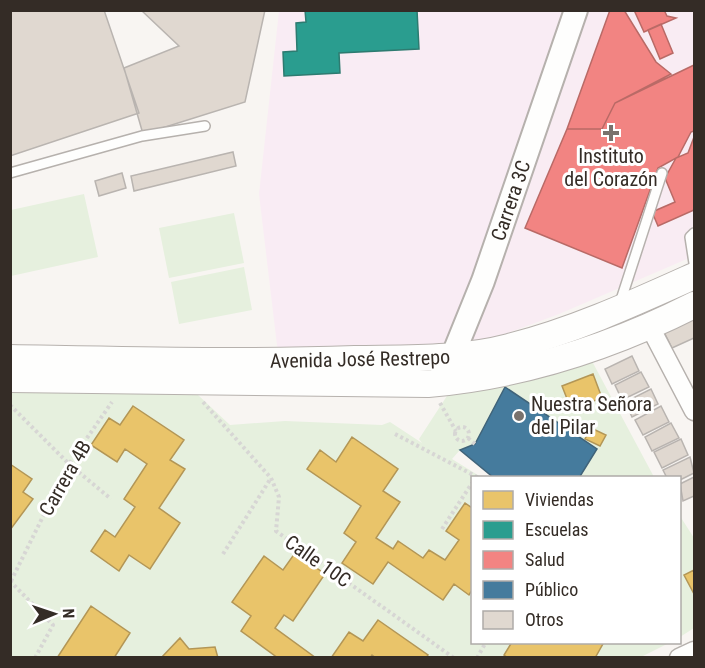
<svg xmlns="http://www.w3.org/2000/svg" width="705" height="668" viewBox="0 0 705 668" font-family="'Roboto Condensed',sans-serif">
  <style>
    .education { fill: #f9ecf4 }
    .medical { fill: #f9ecf3 }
    .green { fill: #e6f0de }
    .homes { fill: #e9c46a; stroke: #b39656; stroke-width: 1.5 }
    .schools { fill: #2a9d8f; stroke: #2d7b70; stroke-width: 1.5 }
    .health { fill: #f28482; stroke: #b96a66; stroke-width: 1.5 }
    .public { fill: #457b9d; stroke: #406379; stroke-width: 1.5 }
    .building { fill: #e0d8d0; stroke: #b9b4b0; stroke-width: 1.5 }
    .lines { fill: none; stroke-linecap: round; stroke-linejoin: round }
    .service-casing { stroke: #b6b1ad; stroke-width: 12 }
    .minor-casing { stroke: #b6b1ad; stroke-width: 21 }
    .tertiary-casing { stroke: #b6b1ad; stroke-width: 26 }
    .secondary-casing { stroke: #b6b1ad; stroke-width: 28 }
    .path { stroke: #d7d6d4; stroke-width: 4; stroke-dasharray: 3 3; stroke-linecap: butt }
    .service { stroke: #fefefd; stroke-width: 9 }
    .minor { stroke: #fefefd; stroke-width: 18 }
    .tertiary { stroke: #fefefd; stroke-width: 22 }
    .secondary { stroke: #fefefd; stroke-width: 26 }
    .poi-dot { fill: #79726d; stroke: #fff; stroke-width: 2 }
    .labels { text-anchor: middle; stroke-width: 6; stroke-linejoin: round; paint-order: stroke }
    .poi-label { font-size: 20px; fill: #342c26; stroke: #fff }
    .street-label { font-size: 20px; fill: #342c26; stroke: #fff }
  </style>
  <rect width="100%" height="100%" fill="#f8f5f2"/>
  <path class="education" d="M279 11H562L449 351 279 362 259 194Z"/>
  <path class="medical" d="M570 11H694V256L559 314 470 347 449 351Z"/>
  <path class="green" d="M84 194 98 257 11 276V210Z
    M234 213 244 263 169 278 159 228Z
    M244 267 252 310 179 324 171 282Z
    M578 335 654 477H579L597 449 505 387 475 444 460 450 452 459 481 477 472 478V642L669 643 639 658 11 657 10 378 182 380 230 425 285 421 382 425 390 422 422 443 419 439 456 382Z
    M680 516 694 538V628L680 637Z"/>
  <path class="homes" d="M593 374 602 398 571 409 562 386Z
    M133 406 184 440 170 460 185 469 159 508 180 523 150 569 129 555 119 571 91 551 105 530 115 537 135 507 124 499 147 464 125 449 117 462 91 445 109 418 120 425Z
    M591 428 606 435 600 446 585 439Z
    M352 437 398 469 383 491 400 502 376 538 393 549 398 541 423 558 429 550 445 560 459 540 446 531 465 503 472 508V590L469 595 454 584 443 600 388 562 373 584 342 563 356 542 344 533 361 506 307 469 320 450 336 462Z
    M10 464 32 479 23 492 33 499 10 530Z
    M295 553 325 574 293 621 284 615 275 628 316 658H278L241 631 251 616 232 602 264 556 283 570Z
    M694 570V594L684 575Z
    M91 606 130 633 114 658H57Z
    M378 620 428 655 426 658H376L372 655 370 658H331L349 632 363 641Z
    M180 638 189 649 215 647 218 658H161Z
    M512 642H604L595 658H508L504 655Z"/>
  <path class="schools" d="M305 10H417L419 49 339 53 340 73 284 76 283 52 297 51 296 23 306 22Z"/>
  <path class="health" d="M610 10H624L656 62 671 74 615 103 602 129H567Z
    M634 10H664L667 16 676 18 644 32Z
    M661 24 673 53 660 59 648 30Z
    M694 65V131L691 132 678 157 658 168 622 268 525 228 567 129H602L615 103Z
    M694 137V210L658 226 652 212 675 202 665 178 676 158 688 153Z"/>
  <path class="public" d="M505 387 597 449 579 478H494L460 450 475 444Z"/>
  <path class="building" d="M10 10H104L139 113 10 156Z
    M141 10H265L245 102 143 134 124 68 179 46Z
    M233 152 236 166 134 191 131 176Z
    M122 173 126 188 99 196 95 181Z
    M694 310V338L672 348 661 326Z
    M632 356 639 371 612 384 605 369Z
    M641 372 649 387 622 400 615 385Z
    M651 389 658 404 632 417 625 402Z
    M661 406 669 422 643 435 635 420Z
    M671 423 679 438 652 451 645 437Z
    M681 439 688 455 662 468 654 452Z
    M690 457 694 473 680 480V478H667L663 470Z
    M694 477V496L683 501 680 484Z"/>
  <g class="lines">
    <defs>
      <path id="service" d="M10 173 142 136 205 126
        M694 233 690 237 694 263
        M619 306 662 173"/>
      <path id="minor" d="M650 327 694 411
        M679 658 694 651"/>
      <g id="tertiary">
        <path id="s1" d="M442 368 453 355 483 281 576 10"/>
      </g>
      <g id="secondary">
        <path id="s2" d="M10 358C125 360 240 363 355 359 405 358 460 360 509 347 573 331 634 303 694 276"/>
        <path d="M10 379 428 384C521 376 611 347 694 305"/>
      </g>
    </defs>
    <use href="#service" class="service-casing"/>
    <use href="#minor" class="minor-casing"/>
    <use href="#tertiary" class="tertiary-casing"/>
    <use href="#secondary" class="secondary-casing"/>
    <path class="path" d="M203 402 271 478 279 497 276 531 454 658
      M440 403 456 431
      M10 405 69 464 111 499
      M455 434a7 7 0 1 1 14 0a7 7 0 1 1-14 0Z
      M395 434 479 478
      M468 438 475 444
      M442 529 472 483
      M223 554 271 478
      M10 581 53 625 35 658
      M11 581 69 464 112 402
      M477 658 486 642"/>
    <use href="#service" class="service"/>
    <use href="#minor" class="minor"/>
    <use href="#tertiary" class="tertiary"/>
    <use href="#secondary" class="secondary"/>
  </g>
  <g class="poi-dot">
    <path d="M608 124h6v6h6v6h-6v6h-6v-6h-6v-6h6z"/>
    <circle cx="519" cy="416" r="6"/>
  </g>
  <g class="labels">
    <g class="poi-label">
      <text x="611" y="163">Instituto<tspan x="611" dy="23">del Corazón</tspan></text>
      <text x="531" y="411" text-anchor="start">Nuestra Señora<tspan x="531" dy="23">del Pilar</tspan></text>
    </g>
    <g class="street-label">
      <text dy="7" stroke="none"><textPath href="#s1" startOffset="182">Carrera 3C</textPath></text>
      <text dy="7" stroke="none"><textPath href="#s2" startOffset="350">Avenida José Restrepo</textPath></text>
      <text transform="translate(65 478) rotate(-60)" y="7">Carrera 4B</text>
      <text transform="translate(318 561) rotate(35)" y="7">Calle 10C</text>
    </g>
  </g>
  <rect width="705" height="668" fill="none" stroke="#342c26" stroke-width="24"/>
  <rect x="471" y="476" width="210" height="168" fill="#ffffff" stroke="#aeaba8" stroke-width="1.5"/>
  <rect x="483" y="491" width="30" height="18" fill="#e9c46a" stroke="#aeaba8" stroke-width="1.5"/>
  <text x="525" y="506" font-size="18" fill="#342c26">Viviendas</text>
  <rect x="483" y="521" width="30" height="18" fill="#2a9d8f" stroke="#aeaba8" stroke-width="1.5"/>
  <text x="525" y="536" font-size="18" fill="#342c26">Escuelas</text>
  <rect x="483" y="551" width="30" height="18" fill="#f28482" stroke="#aeaba8" stroke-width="1.5"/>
  <text x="525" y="566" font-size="18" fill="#342c26">Salud</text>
  <rect x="483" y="581" width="30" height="18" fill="#457b9d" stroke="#aeaba8" stroke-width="1.5"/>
  <text x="525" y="596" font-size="18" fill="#342c26">Público</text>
  <rect x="483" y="611" width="30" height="18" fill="#e0d8d0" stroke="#aeaba8" stroke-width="1.5"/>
  <text x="525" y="626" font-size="18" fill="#342c26">Otros</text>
  <g transform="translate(54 614) rotate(88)" stroke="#ffffff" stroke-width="4.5" paint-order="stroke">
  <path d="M0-4.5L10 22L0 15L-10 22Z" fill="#342c26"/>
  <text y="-9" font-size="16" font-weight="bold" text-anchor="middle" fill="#342c26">N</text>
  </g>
</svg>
